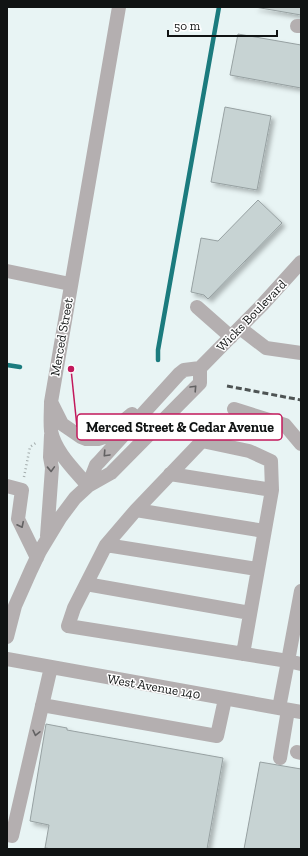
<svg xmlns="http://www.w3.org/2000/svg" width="308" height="856" viewBox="0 0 308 856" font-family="'Zilla Slab',serif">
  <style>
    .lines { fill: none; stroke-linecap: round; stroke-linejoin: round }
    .stream { stroke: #1b7b7e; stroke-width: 4.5 }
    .building { fill: #c7d3d3; stroke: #97a1a2; filter: url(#shadow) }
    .path { stroke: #a4adad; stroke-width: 2.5; stroke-dasharray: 1 3; stroke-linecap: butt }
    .minor { stroke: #b4afb0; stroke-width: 14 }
    .rail { stroke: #4e5454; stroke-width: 3; stroke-dasharray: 6 3; stroke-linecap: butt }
    .oneway { stroke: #626162 }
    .labels { text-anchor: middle; stroke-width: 3; stroke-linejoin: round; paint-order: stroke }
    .street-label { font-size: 13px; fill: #101313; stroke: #fff }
    .leader { fill: none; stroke: #c2185b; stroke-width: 1.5 }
    .callout-dot { fill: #c2185b; stroke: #fff; stroke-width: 1.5 }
    .callout { fill: #fff; stroke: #c2185b; stroke-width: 1.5 }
    .callout-label { font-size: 14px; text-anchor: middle; font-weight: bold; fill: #101313 }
  </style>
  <defs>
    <filter id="shadow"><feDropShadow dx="3.5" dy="3.5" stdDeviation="2" flood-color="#0004"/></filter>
  </defs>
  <rect width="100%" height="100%" fill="#e8f4f4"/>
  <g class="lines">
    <path class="stream" d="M158 360V350L219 7
      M7 365 20 367"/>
  </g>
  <path class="building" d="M255 7H301V15Z
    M238 34 301 45V88L230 75Z
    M225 107 271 116 257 190 211 182Z
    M258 200 282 223 208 299 204 295 191 292 201 238 218 241Z
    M46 724 67 728V730L223 758 207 849H52L45 848 49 825 30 821Z
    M260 762 301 769V849H244Z"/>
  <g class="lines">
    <path class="path" d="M24 477 30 447 37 442"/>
    <path class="minor" d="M297 26H301
      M7 271 70 284
      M197 307 231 337
      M240 328 266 348 301 353
      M52 404 62 424 81 437 86 439H98L104 437 132 414
      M234 409 285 425 301 444
      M170 474 272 490
      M7 486 22 490 18 519 37 558
      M88 486C74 469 56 453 51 431 50 422 51 411 51 402L119 7
      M88 486 96 465 99 462 179 374 184 370 200 368 263 304 301 262
      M136 510 264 531
      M47 536 52 468 50 457 51 435
      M106 545 257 569
      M86 584 250 613
      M7 637 15 606 31 570 40 551 60 518 75 498 88 486 111 473 200 383V368
      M243 654 272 490 271 461 249 451 202 441 136 510 106 545 74 608 68 626 288 661 301 591
      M7 659 301 712
      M42 705 217 736 225 699
      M279 708 288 661 301 664
      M297 752 301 753
      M280 758 288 710
      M7 835 12 836 51 667"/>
    <path class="rail" d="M227 386 301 400"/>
  </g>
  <defs><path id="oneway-chevron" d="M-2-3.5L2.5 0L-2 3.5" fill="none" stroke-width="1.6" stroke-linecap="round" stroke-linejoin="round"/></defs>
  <g class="oneway">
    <use href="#oneway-chevron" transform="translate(194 388) rotate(-47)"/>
    <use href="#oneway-chevron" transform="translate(106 454) rotate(133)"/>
    <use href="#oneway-chevron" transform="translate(51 469) rotate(88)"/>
    <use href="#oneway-chevron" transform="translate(21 525) rotate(64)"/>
    <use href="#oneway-chevron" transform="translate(36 733) rotate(103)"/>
  </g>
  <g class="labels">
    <g class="street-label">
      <text transform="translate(251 315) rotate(-46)" y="5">Wicks Boulevard</text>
      <text transform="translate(61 337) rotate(-80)" y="5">Merced Street</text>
      <text transform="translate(154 686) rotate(10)" y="5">West Avenue 140</text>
    </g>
  </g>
  <path class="leader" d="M71 369L77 427"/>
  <circle class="callout-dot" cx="71" cy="369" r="4"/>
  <rect class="callout" x="77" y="414" width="205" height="26" rx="4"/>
  <g class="callout-label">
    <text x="180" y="432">Merced Street &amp; Cedar Avenue</text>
  </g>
  <rect width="308" height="856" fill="none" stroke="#101313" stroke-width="16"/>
  <path d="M168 30v6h109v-6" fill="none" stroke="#101313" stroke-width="2"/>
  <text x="174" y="30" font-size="12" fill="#101313" stroke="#ffffff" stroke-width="3" paint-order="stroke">50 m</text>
</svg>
